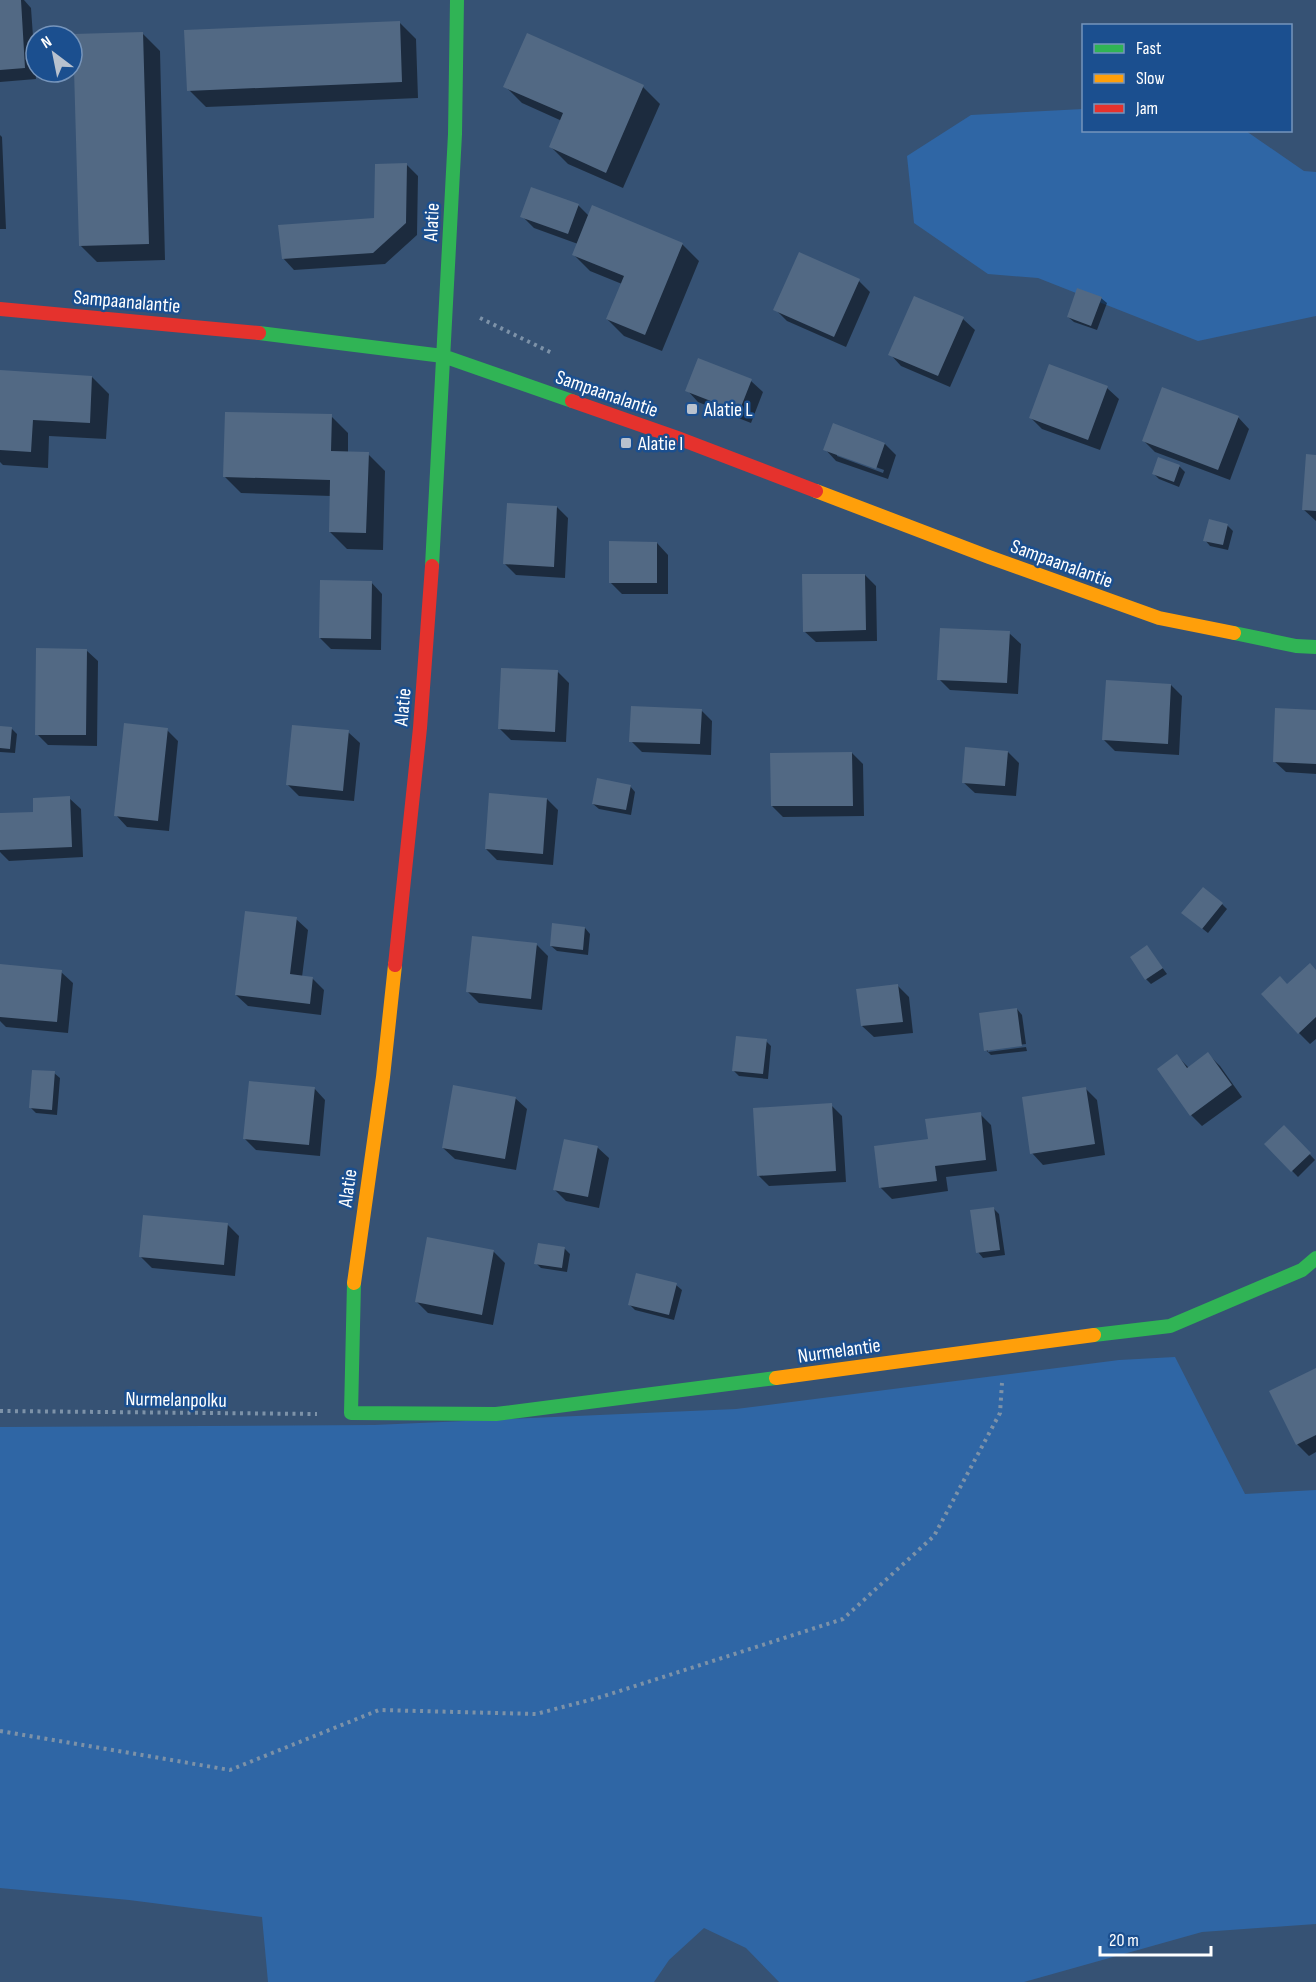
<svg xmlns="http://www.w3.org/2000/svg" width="1316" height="1982" viewBox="0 0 1316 1982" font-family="'Sofia Sans Condensed',sans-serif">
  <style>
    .green { fill: #2f66a5 }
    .shadow { fill: #0007; fill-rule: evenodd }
    .building { fill: #526984 }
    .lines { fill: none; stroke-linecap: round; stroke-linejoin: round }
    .path { stroke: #7d92a8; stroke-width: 4; stroke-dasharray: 3 4.5; stroke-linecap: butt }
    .fast { stroke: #30b455; stroke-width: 14 }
    .slow { stroke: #ff9f0a; stroke-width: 14 }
    .jam { stroke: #e5322d; stroke-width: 14 }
    .poi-dot { fill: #b9c2ce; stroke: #1b4f8f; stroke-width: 2 }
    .labels { text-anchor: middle; stroke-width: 5; stroke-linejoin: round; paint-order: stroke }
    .street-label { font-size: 20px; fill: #fff; stroke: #1b4f8f }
    .poi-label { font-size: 20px; fill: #fff; stroke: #1b4f8f; text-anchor: start }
  </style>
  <rect width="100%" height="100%" fill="#365274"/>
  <path class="green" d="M1083 109 1084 130 1246 131 1304 171 1316 172V316L1198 341 1038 278 988 274 914 223 907 156 971 115Z
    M1175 1357 1245 1494 1316 1490V1924L1202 1932 1024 1982H779L746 1948 704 1928 669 1960 654 1982H268L262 1917 129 1900 0 1888V1427L374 1425 736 1409 1119 1360Z"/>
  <path class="shadow" d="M0 0H24L31 8 36 79 0 82Z
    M399 22 416 39 418 98 206 107 189 90Z
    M143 34 160 51 165 260 97 262 80 245Z
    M528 35 643 87 660 104 623 188 568 164 551 147 562 121 522 103 505 86Z
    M0 135 2 137 6 229H0Z
    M406 164 418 176 417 235 385 264 294 270 283 258 375 220Z
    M578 205 589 216 682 244 699 261 662 351 624 336 607 319 622 284 590 271 574 255 578 244 534 228 522 216Z
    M859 281 870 292 846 347 787 321 775 309Z
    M915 298 963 319 975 330 950 387 901 366 890 354Z
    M1101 298 1107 303 1097 330 1074 322 1068 317Z
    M699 360 751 381 763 392 751 423 698 402 687 390Z
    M0 372 92 377 109 394 106 439 49 436 48 468 3 465 0 462Z
    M1107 388 1119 399 1100 450 1042 429 1031 418Z
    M331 416 348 433V453L368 454 385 471 383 550 347 549 330 532 331 496 241 493 224 476Z
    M1238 417 1249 429 1230 480 1155 452 1144 441Z
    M834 425 885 444 896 455 888 479 836 461 825 449ZM837 453 884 470 883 473 837 456Z
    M1316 457V521L1303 509Z
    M1159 459 1180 467 1185 472 1179 487 1159 479 1154 474Z
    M557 507 568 518 565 578 516 575 505 564Z
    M1227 525 1233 531 1228 550 1210 546 1205 540Z
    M657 543 668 555V594H622L610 582Z
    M865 575 876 586 877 641 816 642 804 631Z
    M371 582 382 594 381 650 331 649 320 638Z
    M1009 633 1021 644 1018 694 950 690 939 679Z
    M86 650 98 661 97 746 48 745 37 734Z
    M558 672 569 683 566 742 511 740 500 729Z
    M1171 685 1182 696 1179 755 1115 751 1104 740Z
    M701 710 712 721 711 755 642 752 631 741Z
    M1316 711V774L1286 772 1274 761Z
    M0 727 12 729 17 734 15 753 0 752Z
    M167 730 178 741 169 831 127 827 116 815Z
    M348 732 360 743 354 801 299 796 287 784Z
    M1008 752 1019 763 1016 796 975 793 963 782Z
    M852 753 863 764 864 816 783 817 772 806Z
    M630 786 635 792 631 815 599 809 593 804Z
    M69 798 81 809 83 857 9 861 0 852V814L35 813Z
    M547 799 558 810 553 865 497 860 486 849Z
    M1222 904 1227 909 1208 933 1189 918Z
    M296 919 308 930 302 977 312 978 324 990 321 1015 248 1006 236 995Z
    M585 928 590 934 588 955 557 951 551 946Z
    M537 945 548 956 542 1010 479 1003 468 992Z
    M1147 947 1167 974 1151 984 1146 979Z
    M0 966 61 972 73 983 68 1033 6 1027 0 1021Z
    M1316 972V1039L1310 1044 1299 1033 1287 986Z
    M898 986 909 997 913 1033 874 1037 862 1026Z
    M1017 1009 1022 1015 1026 1044 988 1049V1052L1026 1047 1027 1051 991 1055 986 1050Z
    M766 1041 771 1046 768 1079 739 1076 734 1071Z
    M1208 1054 1220 1066 1242 1097 1202 1126 1191 1115 1177 1056 1189 1068Z
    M54 1073 60 1078 57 1115 36 1113 31 1108Z
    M314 1088 325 1100 320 1156 256 1150 245 1139Z
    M1085 1088 1097 1100 1105 1155 1043 1165 1032 1153Z
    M515 1098 527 1109 516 1170 455 1159 443 1148Z
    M831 1105 842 1116 846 1182 769 1186 758 1175Z
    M980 1114 991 1125 997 1171 946 1177 948 1191 892 1199 880 1187 930 1140Z
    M1284 1127 1315 1160 1298 1177 1266 1144Z
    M597 1147 609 1158 599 1208 566 1201 554 1189Z
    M993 1208 999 1214 1005 1255 983 1258 978 1252Z
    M227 1224 239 1236 235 1276 152 1268 141 1257Z
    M564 1248 570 1254 567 1272 541 1268 536 1263Z
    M493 1251 505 1263 493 1325 428 1313 417 1302Z
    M676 1285 682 1290 674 1320 635 1310 629 1304Z
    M1316 1369V1452L1309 1456 1297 1444Z"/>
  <path class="building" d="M0 0H21L25 68 0 70Z
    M400 21 402 82 187 91 184 30Z
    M143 32 149 244 79 246 73 34Z
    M527 33 644 85 606 173 549 147 563 113 503 87Z
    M407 163 406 223 373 253 282 259 278 225 374 218 375 164Z
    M531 187 579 204 568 234 520 217Z
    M592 205 683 243 645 335 606 319 624 276 572 255Z
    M799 252 860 279 834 337 773 310Z
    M1077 288 1102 297 1091 326 1067 317Z
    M914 296 964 317 938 376 888 355Z
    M698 358 752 379 739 412 685 391Z
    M1049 364 1108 386 1088 440 1029 418Z
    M0 370 92 376 90 423 33 420 31 452 0 450Z
    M1162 387 1239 416 1218 470 1142 441Z
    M225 412 332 414 331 451 369 452 366 533 329 532 330 480 223 477Z
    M833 423 885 443 876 469 823 450Z
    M1306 454 1316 455V511L1302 510Z
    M1158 457 1180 465 1174 482 1152 474Z
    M507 503 557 506 554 567 503 564Z
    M1209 519 1228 524 1223 545 1203 541Z
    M609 541 657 542V583H609Z
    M802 574H865L866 630 803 632Z
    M320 580 372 581 371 639 319 638Z
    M940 628 1010 631 1007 683 937 680Z
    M36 648 87 649 86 735H35Z
    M501 668 558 670 555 732 498 729Z
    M1106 680 1171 684 1168 744 1102 740Z
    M631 706 702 709 700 744 629 742Z
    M1275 708 1316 710V764L1273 762Z
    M124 723 168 728 158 821 114 816Z
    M292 725 349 730 343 791 286 785Z
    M0 726 12 727 10 749 0 748Z
    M965 747 1008 751 1005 786 962 783Z
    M852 752 853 806H771L770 753Z
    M597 778 631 785 626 810 592 804Z
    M489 793 547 798 543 854 485 849Z
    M70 796 72 847 0 850V813L33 812V798Z
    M1203 887 1223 903 1202 929 1181 913Z
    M245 911 297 917 290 974 313 977 310 1004 235 995Z
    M552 923 585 927 583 950 550 946Z
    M472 936 537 943 531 999 466 992Z
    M1147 945 1163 968 1145 980 1130 957Z
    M1310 963 1316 970V1017L1298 1034 1261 994 1280 976 1287 984Z
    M0 964 62 970 57 1022 0 1017Z
    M898 984 903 1022 861 1026 856 989Z
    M1017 1008 1022 1046 984 1051 979 1013Z
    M736 1036 767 1039 763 1074 732 1071Z
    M1208 1052 1232 1085 1190 1116 1157 1069 1177 1054 1187 1068Z
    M32 1070 55 1071 52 1110 29 1108Z
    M249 1081 315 1087 309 1145 243 1139Z
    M453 1085 516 1097 505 1159 442 1148Z
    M1086 1087 1095 1144 1030 1154 1022 1097Z
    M832 1103 836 1171 757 1176 753 1108Z
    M981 1112 986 1160 935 1166 937 1181 879 1188 874 1146 928 1139 925 1119Z
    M1284 1125 1311 1153 1291 1172 1264 1144Z
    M564 1139 598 1146 588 1197 553 1190Z
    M994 1207 1000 1250 976 1253 970 1210Z
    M143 1215 228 1223 224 1265 139 1257Z
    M427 1237 494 1250 482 1315 415 1302Z
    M538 1243 565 1247 562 1268 534 1264Z
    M636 1273 677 1283 669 1315 628 1305Z
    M1316 1368V1435L1296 1445 1269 1391Z"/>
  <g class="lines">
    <path class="path" d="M480 318 554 354
      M0 1411 317 1414
      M0 1731 230 1770 379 1710 536 1714 601 1697 843 1619 934 1536 1000 1413 1002 1383"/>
    <path class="fast" d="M259 333 443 356 572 401
      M432 566 455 134 457 0
      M1234 633 1296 646 1316 647
      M354 1283 351 1413 496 1414 776 1378
      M1094 1335 1170 1326 1302 1270 1316 1258"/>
    <path class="slow" d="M816 491 989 557 1159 618 1234 633
      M354 1283 383 1077 395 965
      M776 1378 1094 1335"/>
    <path class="jam" d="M0 309 259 333
      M572 401 675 437 816 491
      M395 965 420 728 432 566"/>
  </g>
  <g class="poi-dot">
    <rect x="686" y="403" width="12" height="12" rx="3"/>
    <rect x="620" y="437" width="12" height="12" rx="3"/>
  </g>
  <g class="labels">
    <g class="street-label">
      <text transform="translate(431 222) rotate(-87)" y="7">Alatie</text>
      <text transform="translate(127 301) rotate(5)" y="7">Sampaanalantie</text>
      <text transform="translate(607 393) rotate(19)" y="7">Sampaanalantie</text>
      <text transform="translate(1062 563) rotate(20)" y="7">Sampaanalantie</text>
      <text transform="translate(402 707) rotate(-85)" y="7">Alatie</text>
      <text transform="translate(347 1188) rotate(-82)" y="7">Alatie</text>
      <text transform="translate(839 1350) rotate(-8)" y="7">Nurmelantie</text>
      <text transform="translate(176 1399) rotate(1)" y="7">Nurmelanpolku</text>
    </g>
    <g class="poi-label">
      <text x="704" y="416">Alatie L</text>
      <text x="638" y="450">Alatie I</text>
    </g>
  </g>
  <rect x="1082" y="24" width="210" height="108" fill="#1b4f8f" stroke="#7695bc" stroke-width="1.5"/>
  <rect x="1094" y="44" width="30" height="9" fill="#30b455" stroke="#7695bc" stroke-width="1.5"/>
  <text x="1136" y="54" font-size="18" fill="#ffffff">Fast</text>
  <rect x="1094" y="74" width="30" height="9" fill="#ff9f0a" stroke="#7695bc" stroke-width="1.5"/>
  <text x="1136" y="84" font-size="18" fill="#ffffff">Slow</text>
  <rect x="1094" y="104" width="30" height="9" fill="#e5322d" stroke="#7695bc" stroke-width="1.5"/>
  <text x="1136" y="114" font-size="18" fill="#ffffff">Jam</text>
  <g transform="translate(54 54) rotate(328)"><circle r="28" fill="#1b4f8f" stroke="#7695bc" stroke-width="1.5"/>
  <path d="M0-4.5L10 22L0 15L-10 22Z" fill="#b9c2ce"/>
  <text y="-9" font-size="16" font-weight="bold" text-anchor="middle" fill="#ffffff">N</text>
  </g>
  <path d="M1100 1946v9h111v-9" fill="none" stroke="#ffffff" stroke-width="3"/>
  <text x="1109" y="1946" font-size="18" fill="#ffffff" stroke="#1b4f8f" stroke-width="4.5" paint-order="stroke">20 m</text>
</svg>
